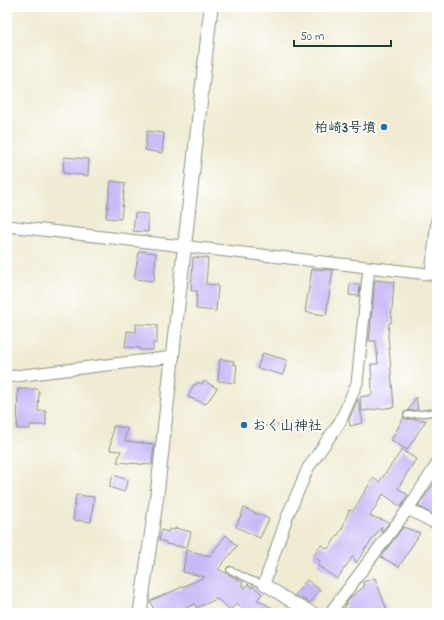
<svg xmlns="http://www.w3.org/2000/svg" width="444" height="620" viewBox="0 0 444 620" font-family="'Indie Flower','Klee One',sans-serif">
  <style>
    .building { fill: #c9b8f6 }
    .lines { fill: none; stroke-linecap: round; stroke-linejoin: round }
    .service-casing { stroke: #889483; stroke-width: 8 }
    .minor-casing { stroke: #889483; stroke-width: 13 }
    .tertiary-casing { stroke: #889483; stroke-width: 15 }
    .path { stroke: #889483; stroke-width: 2.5; stroke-dasharray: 1 3; stroke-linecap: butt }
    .service { stroke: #fff; stroke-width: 5.5 }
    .minor { stroke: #fff; stroke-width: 11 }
    .tertiary { stroke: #fff; stroke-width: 13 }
    .poi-dot { fill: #1f6fb2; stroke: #fff; stroke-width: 1.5 }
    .labels { text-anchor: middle; stroke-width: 3.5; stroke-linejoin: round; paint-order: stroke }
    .poi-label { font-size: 14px; font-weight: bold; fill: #1f3d34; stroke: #fff; text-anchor: end }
  </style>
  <rect width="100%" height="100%" fill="#fff"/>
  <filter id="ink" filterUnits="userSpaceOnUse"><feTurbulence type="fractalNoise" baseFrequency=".025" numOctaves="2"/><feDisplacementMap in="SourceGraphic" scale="8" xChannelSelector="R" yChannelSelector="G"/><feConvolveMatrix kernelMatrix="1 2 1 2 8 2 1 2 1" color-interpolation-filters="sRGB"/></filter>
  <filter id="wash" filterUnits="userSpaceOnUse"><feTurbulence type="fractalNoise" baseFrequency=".012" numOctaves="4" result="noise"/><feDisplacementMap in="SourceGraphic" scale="16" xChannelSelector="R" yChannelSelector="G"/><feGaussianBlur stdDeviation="0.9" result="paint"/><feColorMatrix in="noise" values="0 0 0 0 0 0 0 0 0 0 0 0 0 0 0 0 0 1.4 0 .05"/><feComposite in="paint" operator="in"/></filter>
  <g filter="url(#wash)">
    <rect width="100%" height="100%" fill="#f0ebd2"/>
    <g id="blocks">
      <path class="building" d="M147 131 164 133 162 153 145 150Z
        M64 157 89 159 88 176 63 173Z
        M111 181 125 183 121 219 106 218Z
        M135 213 148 214V232L133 231Z
        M139 251 156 253 154 281 134 279Z
        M193 257 208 258 206 284 218 285 216 311 196 309 197 291H191Z
        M312 269 333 270 326 315 305 312Z
        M375 280 394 282 391 323H389L388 336 394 407 362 411 360 397 372 395 371 364H378L376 341H369Z
        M350 284 360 285 359 296 349 295Z
        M136 324 157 325V343H153V350H140V348L125 347 127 331 136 332Z
        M263 353 287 360 283 375 257 368Z
        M220 359 234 361 233 364 237 365 235 383 218 381Z
        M204 381 217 388 206 404 188 397 194 384 196 385 198 382 202 384Z
        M18 389H37L39 391 38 411H46V425H30V429H17Z
        M416 397 418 410 408 411Z
        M358 399 363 423 350 426 349 419Z
        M404 417 407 419 426 420 407 450 391 440Z
        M113 426 127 428 125 441 154 444 152 465 117 462 121 451 110 450Z
        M402 450 416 459 398 488 408 495 401 507 383 494 370 516 389 522 381 533 382 526 366 548H364L365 550 356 563 353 556 337 579 317 565 320 561 313 556 321 545 328 549 342 529 349 510 353 511 373 478 379 482Z
        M113 475 128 480 124 492 109 487Z
        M437 479V507L432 514 418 506Z
        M76 495 94 497 91 522 73 520Z
        M244 508 269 519 260 538 236 527Z
        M403 527 420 533 399 567 381 557Z
        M175 528 191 532 187 548 166 544V542L159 540 162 530 168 532 169 529 175 530Z
        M226 535 237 546 218 569 243 582 242 585 245 588 248 584 252 588 253 586 262 594 257 600 283 613H248L236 603 231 610 217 599 196 608 195 604 173 613H155L150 601 205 577 183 572 186 550 210 556Z
        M375 578 388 613H339L346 606 345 605 351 597 364 587 363 582Z
        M307 580 320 590 310 603 295 595Z"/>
    </g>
  </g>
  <g filter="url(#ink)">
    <use href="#blocks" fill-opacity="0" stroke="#889483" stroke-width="1"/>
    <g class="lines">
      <defs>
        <path id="service" d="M407 415 437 412
          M230 570 251 580 264 584"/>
        <path id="minor" d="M7 226 437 275
          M431 274 437 220
          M7 377 173 357
          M408 509 437 524
          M314 613 292 602 264 584 287 517 308 468 340 422 357 383 369 267
          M330 613 408 509 437 464"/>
        <path id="tertiary" d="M140 613 157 495 211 7"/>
      </defs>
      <use href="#service" class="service-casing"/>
      <use href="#minor" class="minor-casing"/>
      <use href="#tertiary" class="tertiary-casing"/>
      <path class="path" d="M253 427 278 425 286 423 322 428"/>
      <use href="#service" class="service"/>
      <use href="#minor" class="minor"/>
      <use href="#tertiary" class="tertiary"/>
    </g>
  </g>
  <g class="poi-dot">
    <circle cx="384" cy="127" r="4"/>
    <circle cx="244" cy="425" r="4"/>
  </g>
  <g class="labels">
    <g class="poi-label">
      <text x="376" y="132">柏崎3号墳</text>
      <text x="252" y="430" text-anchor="start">おく山神社</text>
    </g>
  </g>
  <rect width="444" height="620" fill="none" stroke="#fff" stroke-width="24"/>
  <path d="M294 40v6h97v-6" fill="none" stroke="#1f3d34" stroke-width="2"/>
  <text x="300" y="40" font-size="12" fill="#1f3d34" stroke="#ffffff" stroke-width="3" paint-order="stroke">50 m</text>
</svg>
